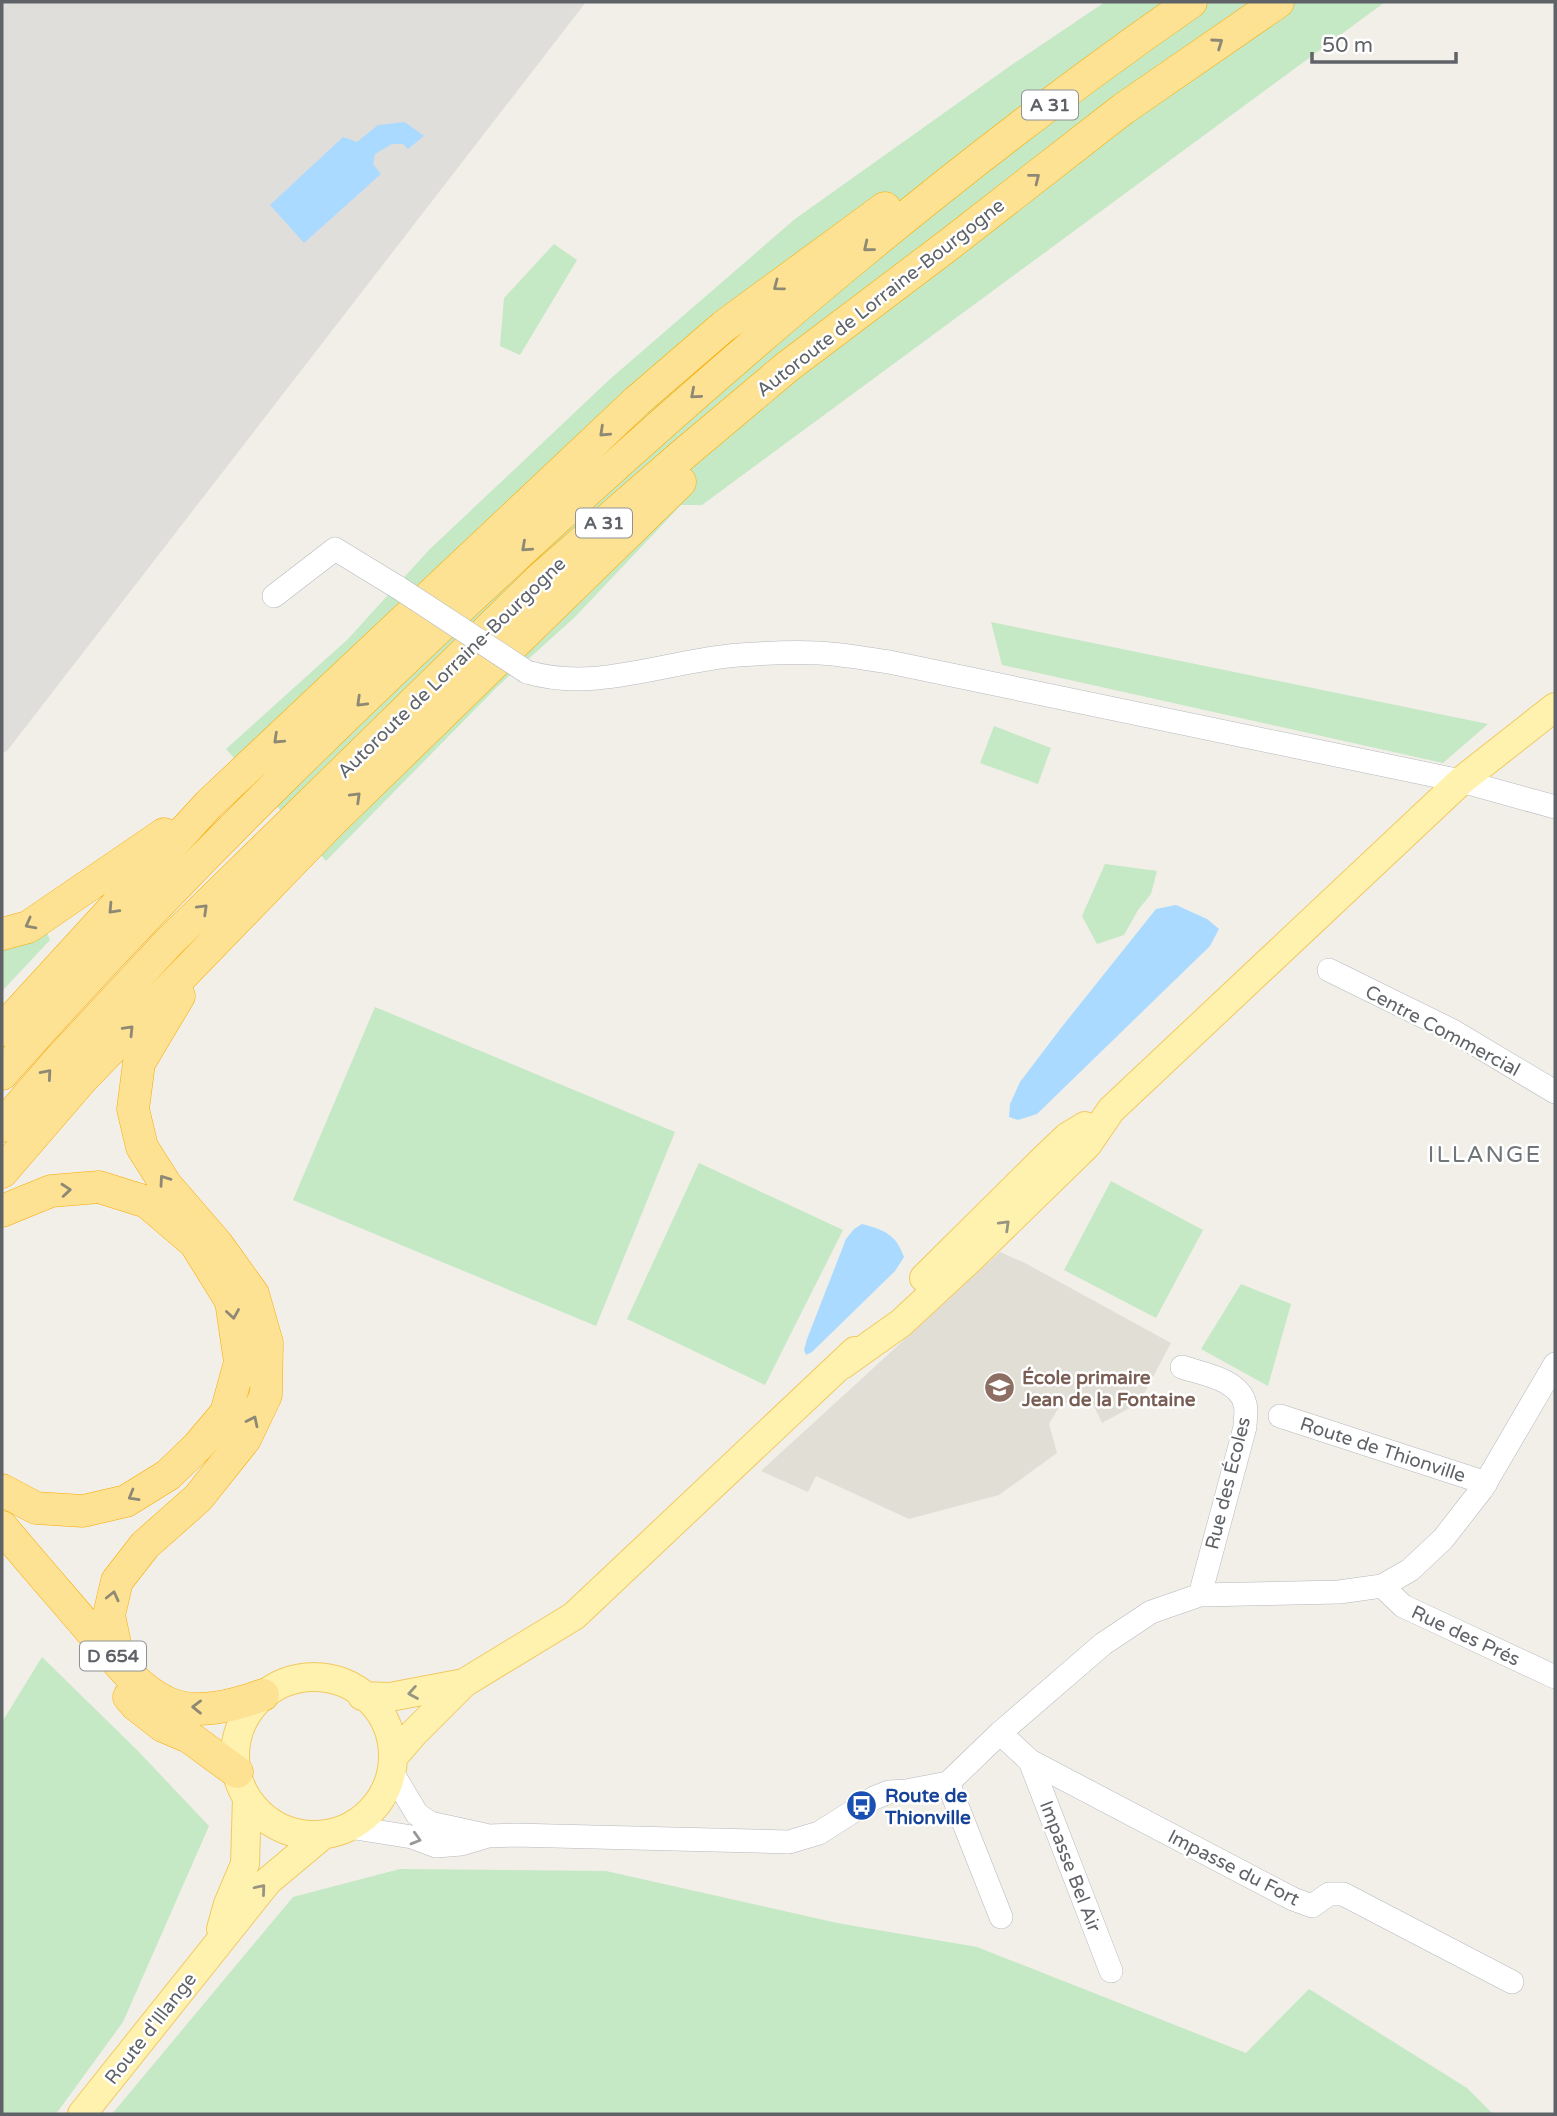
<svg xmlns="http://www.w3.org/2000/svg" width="1557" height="2116" viewBox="0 0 1557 2116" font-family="'Varela Round',sans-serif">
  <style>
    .industrial { fill: #e0deda }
    .education { fill: #e1ded6 }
    .green { fill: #c5e8c5 }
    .water { fill: #aadaff }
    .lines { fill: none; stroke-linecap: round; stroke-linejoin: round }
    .minor-casing { stroke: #b5b8bc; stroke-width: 24 }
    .major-casing { stroke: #f2c960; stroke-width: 30 }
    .highway-casing { stroke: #f9ab00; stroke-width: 33 }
    .minor { stroke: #fff; stroke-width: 23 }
    .major { stroke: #fff2af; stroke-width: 28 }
    .highway { stroke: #fde293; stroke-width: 32 }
    .minor-bridge-casing { stroke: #b5b8bc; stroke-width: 24; stroke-linecap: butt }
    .minor-bridge { stroke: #fff; stroke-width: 23 }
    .oneway { stroke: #8e8975 }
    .oneway2 { stroke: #979581 }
    .oneway3 { stroke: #979a9d }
    .labels { text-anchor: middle; stroke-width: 5; stroke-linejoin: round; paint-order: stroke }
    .shield { fill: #fff; stroke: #8f9295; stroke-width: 2 }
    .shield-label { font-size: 18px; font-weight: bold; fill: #5f6368 }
    .street-label { font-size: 19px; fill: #5f6368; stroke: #fff }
    .education-label { font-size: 19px; font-weight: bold; fill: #785e54; stroke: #fff; text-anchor: start }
    .transit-label { font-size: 19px; font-weight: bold; fill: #164399; stroke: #fff; text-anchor: start }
    .quarter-label { font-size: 23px; letter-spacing: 2px; fill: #70757a; stroke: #fff }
  </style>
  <rect width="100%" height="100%" fill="#f1efe8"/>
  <path class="industrial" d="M2 2H586L7 751 2 753Z"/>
  <path class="education" d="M1000 1252 1025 1263 1171 1343 1139 1403 1102 1423 1093 1404 1087 1398 1074 1399 1059 1407 1049 1424 1057 1453 999 1495 909 1519 816 1476 808 1492 761 1471Z"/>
  <path class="green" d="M1105 2H1385L702 505H681L575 617 497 687 326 861 226 749 348 639 429 550 609 380 795 219 1010 66Z
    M554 244 577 260 520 355 500 346 504 298Z
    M991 622 1488 724 1443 763 1002 665Z
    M994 726 1051 748 1038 784 980 763Z
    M1105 864 1157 871 1151 894 1138 910 1124 935 1097 944 1082 916Z
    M46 930 50 940 2 991V946Z
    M375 1007 675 1132 596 1326 293 1200Z
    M699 1163 843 1230 765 1385 627 1319Z
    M1111 1181 1203 1230 1156 1318 1064 1270Z
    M1241 1284 1291 1304 1268 1386 1201 1349Z
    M42 1657 138 1751 209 1826 123 2022 56 2114H2V1722Z
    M400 1869 606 1871 837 1923 977 1947 1246 2053 1309 1989 1467 2088 1493 2114H112L293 1897Z"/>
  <path class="water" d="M405 122 424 136 408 149 403 144H392L375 154 373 164 381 174 304 243 270 205 343 137 357 142 378 125Z
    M1176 905 1207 919 1219 929 1210 946 1037 1114 1018 1120 1009 1117 1010 1104 1020 1082 1061 1028 1156 909Z
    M862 1224C884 1230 896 1234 904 1257L895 1271 812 1352 806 1355 804 1350 807 1339 846 1239 854 1229Z"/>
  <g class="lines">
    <defs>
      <path id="minor" d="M274 596 335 549 399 588
        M527 672C597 693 669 660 739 655 765 653 793 652 819 653 842 654 866 659 889 662L1461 781 1555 807
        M1329 970 1453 1031 1555 1092
        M1182 1367C1203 1374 1239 1379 1245 1404 1247 1410 1245 1420 1245 1427L1200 1595
        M1280 1416 1486 1483
        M1382 1586 1403 1606 1555 1677
        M1000 1733 1030 1761 1293 1899 1312 1906 1329 1894H1343L1512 1982
        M1030 1761 1111 1971
        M393 1774 417 1814 430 1823 485 1835
        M948 1783 1001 1917
        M349 1827 412 1837 436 1846 461 1844 488 1836 514 1835 789 1842 819 1833 874 1798 889 1792 906 1791 948 1783 1000 1733 1103 1644 1151 1612 1200 1595 1339 1592 1382 1586 1410 1570 1443 1539 1482 1489 1555 1364"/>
      <path id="major" d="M924 1278 1043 1160 1067 1137 1085 1126
        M842 1365 901 1323 970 1259 1087 1145 1111 1110 1461 781 1555 707
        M235 1756a79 79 0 1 1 158 0a79 79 0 1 1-158 0Z
        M362 1696 390 1697 464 1683
        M395 1755 414 1733 464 1683 574 1616 855 1351
        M221 1929 228 1904 245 1864 247 1798
        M82 2114 268 1881 323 1835"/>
      <path id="highway" d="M2 934 28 927 164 834
        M2 1030 209 804 637 401 724 326 885 208
        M2 1074C175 878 362 697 554 521 757 336 966 158 1191 2
        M2 1126 59 1060 168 943 542 577 680 457 787 367 951 243 1123 109 1278 2
        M2 1172 83 1078 329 824 680 482
        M2 1211 51 1191 99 1187 147 1202 195 1243 231 1301 240 1362 226 1413 198 1446 168 1475 126 1501 83 1511 36 1508 2 1490
        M2 1527C31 1562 61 1596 90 1630 113 1656 136 1689 168 1703 198 1716 235 1705 263 1695
        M119 1663 109 1615 117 1581 145 1545 198 1498 245 1439 266 1395 267 1343 253 1294 217 1244 166 1185 142 1147 133 1109 139 1063 179 996
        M129 1697 136 1705 163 1726 189 1737 237 1772"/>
    </defs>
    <use href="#minor" class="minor-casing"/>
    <use href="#major" class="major-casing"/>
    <use href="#highway" class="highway-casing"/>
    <use href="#minor" class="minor"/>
    <use href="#major" class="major"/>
    <use href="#highway" class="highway"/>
    <defs>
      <path id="minor-bridge" d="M399 588 527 672"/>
    </defs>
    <use href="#minor-bridge" class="minor-bridge-casing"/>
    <use href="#minor-bridge" class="minor-bridge"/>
  </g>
  <defs><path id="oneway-chevron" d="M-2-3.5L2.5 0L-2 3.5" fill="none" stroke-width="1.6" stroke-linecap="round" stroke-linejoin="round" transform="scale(1.75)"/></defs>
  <g class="oneway">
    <use href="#oneway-chevron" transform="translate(1218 43) rotate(-35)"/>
    <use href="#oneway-chevron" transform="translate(1035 178) rotate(-38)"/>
    <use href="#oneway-chevron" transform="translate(868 247) rotate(141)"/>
    <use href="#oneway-chevron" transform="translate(778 286) rotate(143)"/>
    <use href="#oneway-chevron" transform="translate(695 394) rotate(139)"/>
    <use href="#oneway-chevron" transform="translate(604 432) rotate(137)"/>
    <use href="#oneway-chevron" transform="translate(526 547) rotate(138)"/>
    <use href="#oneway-chevron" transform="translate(361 702) rotate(136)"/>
    <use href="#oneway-chevron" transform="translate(278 739) rotate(137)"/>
    <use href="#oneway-chevron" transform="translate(356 797) rotate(-44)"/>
    <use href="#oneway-chevron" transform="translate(113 909) rotate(133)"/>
    <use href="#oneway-chevron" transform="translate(203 909) rotate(-44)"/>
    <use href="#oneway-chevron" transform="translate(30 924) rotate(152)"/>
    <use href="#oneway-chevron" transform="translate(129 1030) rotate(-46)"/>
    <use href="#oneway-chevron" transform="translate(47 1074) rotate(-49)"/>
    <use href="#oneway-chevron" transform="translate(164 1180) rotate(-125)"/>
    <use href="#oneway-chevron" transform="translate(66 1190) rotate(-5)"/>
    <use href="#oneway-chevron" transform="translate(233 1314) rotate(81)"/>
    <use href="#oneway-chevron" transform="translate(253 1421) rotate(-64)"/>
    <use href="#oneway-chevron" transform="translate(133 1496) rotate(150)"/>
    <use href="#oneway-chevron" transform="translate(113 1596) rotate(-77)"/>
    <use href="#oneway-chevron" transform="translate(197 1707) rotate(-179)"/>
  </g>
  <g class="oneway2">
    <use href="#oneway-chevron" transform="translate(1005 1225) rotate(-44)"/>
    <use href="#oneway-chevron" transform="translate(413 1693) rotate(170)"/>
    <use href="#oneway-chevron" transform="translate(261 1889) rotate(-50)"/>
  </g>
  <use class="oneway3" href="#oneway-chevron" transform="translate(416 1839) rotate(16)"/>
  <defs>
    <symbol id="school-disc" viewBox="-11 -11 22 22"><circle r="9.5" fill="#8d6e63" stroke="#fff"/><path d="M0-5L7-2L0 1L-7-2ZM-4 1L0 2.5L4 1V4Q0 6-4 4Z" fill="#fff"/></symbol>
    <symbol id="bus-disc" viewBox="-11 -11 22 22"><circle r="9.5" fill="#1a4fb4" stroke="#fff"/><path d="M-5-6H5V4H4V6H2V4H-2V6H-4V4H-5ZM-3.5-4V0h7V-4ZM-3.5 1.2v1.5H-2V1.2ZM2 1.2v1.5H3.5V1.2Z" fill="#fff"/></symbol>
  </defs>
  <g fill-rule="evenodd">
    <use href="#school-disc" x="982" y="1370" width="35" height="35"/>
    <use href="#bus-disc" x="844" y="1788" width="35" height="35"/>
  </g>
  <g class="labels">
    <g class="shield">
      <rect x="1022" y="90.5" width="56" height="29" rx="5"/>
      <rect x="576" y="508.5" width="56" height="29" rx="5"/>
      <rect x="80" y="1641.5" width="66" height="29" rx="5"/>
    </g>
    <g class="shield-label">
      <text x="1050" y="111">A 31</text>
      <text x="604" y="529">A 31</text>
      <text x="113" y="1662">D 654</text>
    </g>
    <g class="street-label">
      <text transform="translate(880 297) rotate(-38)" y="7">Autoroute de Lorraine-Bourgogne</text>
      <text transform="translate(451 667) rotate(-44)" y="7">Autoroute de Lorraine-Bourgogne</text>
      <text transform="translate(1443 1030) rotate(28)" y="7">Centre Commercial</text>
      <text transform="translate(1383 1449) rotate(18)" y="7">Route de Thionville</text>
      <text transform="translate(1227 1483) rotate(-76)" y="7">Rue des Écoles</text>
      <text transform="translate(1466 1635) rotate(25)" y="7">Rue des Prés</text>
      <text transform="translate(1071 1866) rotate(69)" y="7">Impasse Bel Air</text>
      <text transform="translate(1234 1867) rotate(27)" y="7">Impasse du Fort</text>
      <text transform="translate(150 2028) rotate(-52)" y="7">Route d'Illange</text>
    </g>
    <g class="education-label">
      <text x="1022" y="1384">École primaire<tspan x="1022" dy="22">Jean de la Fontaine</tspan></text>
    </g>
    <g class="transit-label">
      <text x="885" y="1802">Route de<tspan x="885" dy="22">Thionville</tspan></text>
    </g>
    <g class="quarter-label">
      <text x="1485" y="1162">ILLANGE</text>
    </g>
  </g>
  <rect width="1557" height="2116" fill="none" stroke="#5f6368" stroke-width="7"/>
  <path d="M1312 52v10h144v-10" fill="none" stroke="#5f6368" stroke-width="3.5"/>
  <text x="1322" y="52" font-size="21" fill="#5f6368" stroke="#ffffff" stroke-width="5" paint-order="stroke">50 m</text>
</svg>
